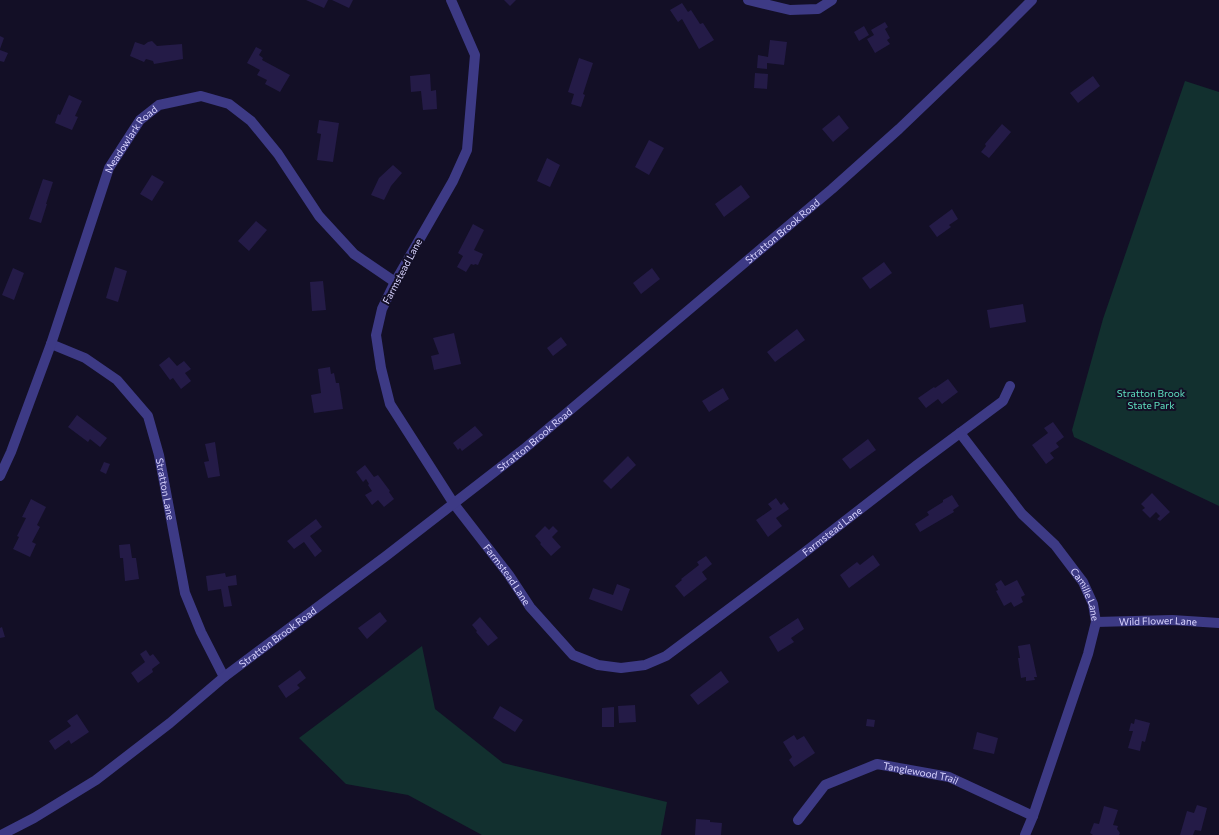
<svg xmlns="http://www.w3.org/2000/svg" width="1219" height="835" viewBox="0 0 1219 835" font-family="Commissioner,sans-serif">
  <style>
    .green { fill: #12302f }
    .building { fill: #241b47 }
    .lines { fill: none; stroke-linecap: round; stroke-linejoin: round }
    .minor { stroke: #3d3a85; stroke-width: 10 }
    .labels { text-anchor: middle; stroke-width: 4; stroke-linejoin: round; paint-order: stroke }
    .street-label { font-size: 10px; fill: #d9d4ff; stroke: #130f26 }
    .park-label { font-size: 10px; fill: #5fe0c0; stroke: #130f26 }
  </style>
  <rect width="100%" height="100%" fill="#130f26"/>
  <path class="green" d="M1185 81 1219 92V506L1074 437 1072 430 1103 319Z
    M422 646 435 709 503 763 667 802 661 835H482L408 795 346 784 299 738Z"/>
  <path class="building" d="M306 0H328L324 8Z
    M332 0H353L349 8Z
    M504 0H516L510 6Z
    M682 3 688 12 691 10 700 24 703 23 714 40 699 49 682 19 678 22 670 10Z
    M885 22 888 27 885 29 890 38 887 40 890 44 875 53 867 39 874 35 871 30Z
    M864 26 869 35 859 41 854 32Z
    M0 36 4 38 0 49Z
    M770 40 787 42 784 65 767 63V69L757 68 758 55 768 57Z
    M152 41 157 46 182 44 183 59 154 64 153 61 146 59 144 62 130 56 135 42 144 45 148 42Z
    M256 47 262 50 259 55 263 58 262 60 290 75 280 92 265 84 267 80 257 75 260 70 247 63Z
    M0 50 8 53 4 62 0 61Z
    M579 58 593 63 583 94 585 95 581 107 571 104 574 94 568 92Z
    M755 73 768 74 767 89 754 88Z
    M430 74 431 91 436 90 437 109 423 110 421 91 411 92 410 76Z
    M1093 76 1100 86 1078 103 1070 93Z
    M69 95 82 101 75 116 78 117 72 130 55 123 58 114 60 115Z
    M839 115 849 128 833 142 822 129Z
    M319 120 339 123 333 162 317 160 321 134 317 133Z
    M1002 124 1011 132 989 158 981 152 986 146 985 144Z
    M649 140 664 148 649 175 635 167Z
    M547 158 560 165 550 187 537 181Z
    M393 165 402 173 391 186 384 200 371 195 379 178Z
    M152 175 164 182 152 201 140 194Z
    M43 179 53 182 46 204H47L41 223 29 219Z
    M741 185 750 197 724 217 715 204Z
    M952 209 958 219 949 225 951 227 937 237 929 226Z
    M256 221 267 230 249 251 238 241Z
    M473 224 484 230 474 250 483 254 478 265 475 264 474 265 471 264 466 272 457 267 463 256 458 253Z
    M884 262 892 273 870 289 862 278Z
    M115 267 127 271 118 302 106 298Z
    M13 268 24 273 14 300 2 295Z
    M652 268 660 279 641 294 633 283Z
    M323 281 326 310 312 311 310 282Z
    M1023 304 1026 322 990 328 987 310Z
    M797 329 805 340 775 362 767 352Z
    M454 333 461 364 434 370 431 356 439 354 433 338Z
    M561 337 567 345 553 356 547 348Z
    M169 357 177 366 184 361 191 369 185 373 191 381 181 389 173 378 170 380 159 365Z
    M330 367 331 374 334 373 336 383H339L343 409 314 413 311 395 321 393 318 369Z
    M948 379 958 392 942 404 938 399 926 408 918 398 934 387 935 388Z
    M723 388 729 399 709 412 702 401Z
    M77 415 107 438 100 447 90 439 88 442 68 427Z
    M1053 422 1064 437 1056 443 1059 447 1050 453 1054 458 1046 464 1032 445 1048 433 1044 428Z
    M475 426 483 435 462 451 460 448 458 450 453 443Z
    M868 439 876 450 850 469 842 459Z
    M215 442 220 476 208 478 204 462 209 461 205 444Z
    M628 456 636 465 611 489 603 481Z
    M104 462 110 464 106 474 100 471Z
    M365 465 374 477 378 475 390 491 389 492 394 499 384 507 378 500 372 505 365 495 372 491 368 485 369 484 366 479 363 482 356 472Z
    M1152 493 1170 512 1160 521 1157 519 1160 516 1156 512 1150 518 1142 510 1145 508 1141 504Z
    M952 495 959 506 953 510 954 512 920 532 915 524 929 515 927 512 943 502V500Z
    M776 498 781 505 784 502 789 509 776 518 782 526 768 537 756 520 772 509 768 504Z
    M31 499 46 507 37 525 40 527 32 542 36 544 30 557 13 549 19 537 17 536 26 518 22 517Z
    M316 519 322 527 310 536 322 551 315 557 304 542 294 549 287 541Z
    M545 526 549 530 553 526 558 531 552 537 561 547 551 556 540 544 541 543 535 536Z
    M130 544 132 558H136L139 579 125 581 123 558H120L119 545Z
    M873 555 880 565 849 588 840 575 857 562 860 565Z
    M706 556 712 564 702 572 707 579 684 597 675 586 682 580 681 579 699 565 697 562Z
    M225 573 226 577 236 575 237 585 228 586 232 606 224 607 221 589 208 591 206 576Z
    M1001 580 1005 586 1017 580 1025 595 1021 597 1023 602 1014 607 1011 602 1004 606 996 591 998 590 995 584Z
    M617 584 630 589 622 611 589 599 593 588 613 595Z
    M380 612 387 621 367 639 358 628Z
    M480 617 498 638 488 646 476 632 477 631 472 625Z
    M798 618 804 629 791 638 794 642 778 652 769 637Z
    M2 627 5 637 0 638V628Z
    M1030 644 1037 677H1034L1035 680 1026 681V677L1021 678 1018 658H1020L1018 646Z
    M146 650 150 656 153 654 160 663 152 669 153 672 138 683 131 673 145 662 140 654Z
    M300 670 306 678 297 685 300 688 286 698 278 686Z
    M721 671 729 682 698 705 690 695Z
    M635 705 636 722 619 723 618 706Z
    M500 706 523 720 515 732 493 718Z
    M614 707V727H602V708Z
    M77 714 89 732 71 744 69 740 55 750 49 741 71 726 67 721Z
    M867 719 875 720 874 727 866 726Z
    M1135 719 1150 723 1145 742 1142 741 1140 751 1128 748 1133 731H1129L1131 723 1134 724Z
    M977 732 998 738 994 754 973 749Z
    M794 735 797 740 804 736 815 753 794 767 789 760 792 757 783 742Z
    M1197 805 1207 808 1201 831 1195 830 1193 835H1180L1187 811 1194 813Z
    M1104 806 1118 810 1113 825 1118 826 1117 829 1120 833 1119 835H1093L1090 833 1094 823 1099 824Z
    M696 819 710 820V822L722 823 721 835H695Z"/>
  <g class="lines">
    <g class="minor">
      <path id="s1" d="M451 0 475 55 467 150 453 181 395 282 382 309 376 335 381 368 390 404 454 504 509 575 530 607 573 655 598 665 621 668 645 665 666 656 805 552 917 465 1003 401 1010 386"/>
      <path d="M748 0 790 10 818 9 832 0"/>
      <path id="s2" d="M51 344 85 358 117 380 148 416 159 455 185 593 201 632 224 677"/>
      <path id="s3" d="M960 433 1022 514 1055 545 1083 582 1093 604 1096 622 1088 654 1033 816 1025 835"/>
      <path id="s4" d="M0 476 11 452 51 344 109 168 140 120 159 105 201 96 229 104 251 121 278 154 319 216 354 254 395 282"/>
      <path id="s5" d="M1096 622 1172 620 1219 623"/>
      <path id="s6" d="M798 820 825 785 877 764 949 777 1033 816"/>
      <path id="s7" d="M1 835 34 818 96 780 170 723 224 677 386 556 524 449 832 189 899 129 991 41 1032 0"/>
    </g>
  </g>
  <g class="labels">
    <g class="street-label">
      <text dy="4" stroke="none"><textPath href="#s4" startOffset="363">Meadowlark Road</textPath></text>
      <text dy="4" stroke="none"><textPath href="#s7" startOffset="989">Stratton Brook Road</textPath></text>
      <text transform="translate(402 271) rotate(-62)" y="4">Farmstead Lane</text>
      <text dy="4" stroke="none"><textPath href="#s7" startOffset="665">Stratton Brook Road</textPath></text>
      <text dy="4" stroke="none"><textPath href="#s2" startOffset="198">Stratton Lane</textPath></text>
      <text dy="4" stroke="none"><textPath href="#s1" startOffset="1049">Farmstead Lane</textPath></text>
      <text dy="4" stroke="none"><textPath href="#s1" startOffset="640">Farmstead Lane</textPath></text>
      <text dy="4" stroke="none"><textPath href="#s3" startOffset="206">Camille Lane</textPath></text>
      <text dy="4" stroke="none"><textPath href="#s5" startOffset="62">Wild Flower Lane</textPath></text>
      <text dy="4" stroke="none"><textPath href="#s7" startOffset="341">Stratton Brook Road</textPath></text>
      <text dy="4" stroke="none"><textPath href="#s6" startOffset="145">Tanglewood Trail</textPath></text>
    </g>
    <g class="park-label">
      <text x="1151" y="397">Stratton Brook<tspan x="1151" dy="12">State Park</tspan></text>
    </g>
  </g>
</svg>
